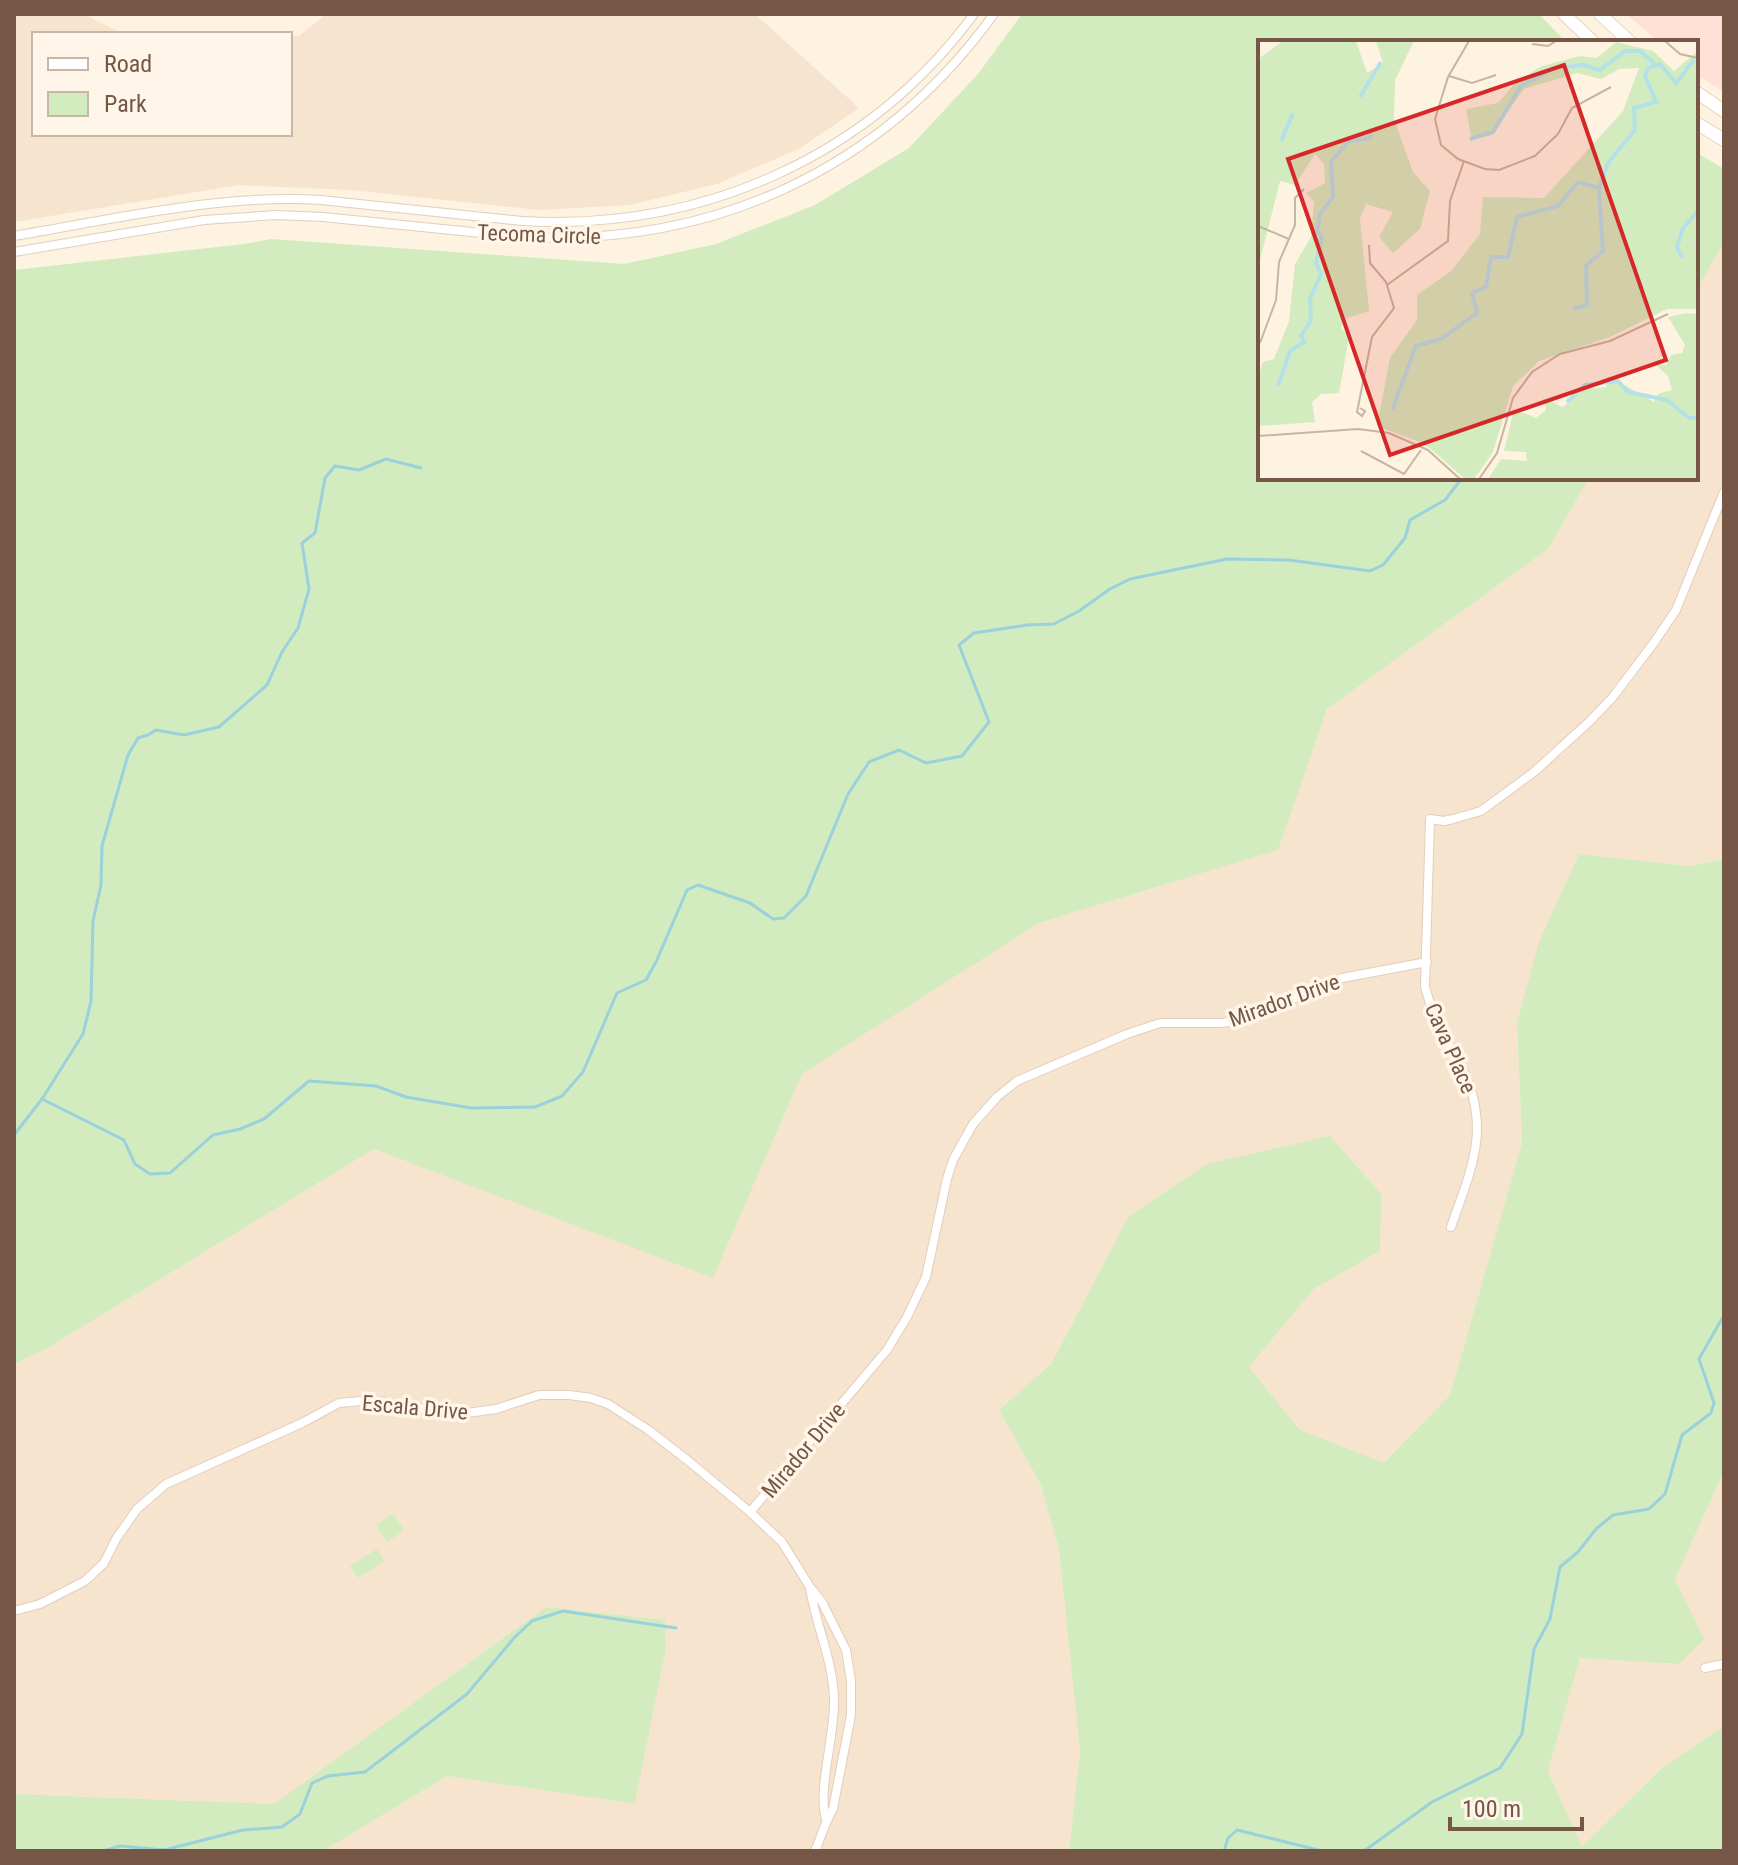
<svg xmlns="http://www.w3.org/2000/svg" width="1738" height="1865" viewBox="0 0 1738 1865" font-family="'Roboto Condensed',sans-serif">
  <style>
    .residential { fill: #f6e4cf }
    .commercial { fill: #ffe0d4 }
    .green { fill: #d2ecbf }
    .lines { fill: none; stroke-linecap: round; stroke-linejoin: round }
    .stream { stroke: #9ad1db; stroke-width: 3 }
    .minor-casing { stroke: #e2cebc; stroke-width: 10 }
    .secondary-casing { stroke: #ead1bc; stroke-width: 14 }
    .minor { stroke: #fff; stroke-width: 8 }
    .secondary { stroke: #fff; stroke-width: 12 }
    .labels { text-anchor: middle; stroke-width: 7; stroke-linejoin: round; paint-order: stroke }
    .street-label { font-size: 22px; fill: #765746; stroke: #fff6e9 }
    .inset-river { fill: none; stroke: #b4e1e8; stroke-width: 4 }
    .inset-road { fill: none; stroke: #c8b4a3; stroke-width: 2 }
    .view { fill: #d62828; fill-opacity: 0.15; stroke: #d62828; stroke-width: 4 }
    .inset-edge { fill: none; stroke: #765746; stroke-width: 4 }
  </style>
  <rect width="100%" height="100%" fill="#fef2e1"/>
  <path class="residential" d="M14 14H84L123 34H34V134H290V36H299L326 14H755L859 108 799 149 717 184 629 205 539 210 351 190 239 185 14 222Z
    M1724 242V859L1690 866 1579 854 1517 1023 1522 1143 1450 1395 1384 1464 1300 1430 1249 1367 1314 1289 1380 1251 1128 1217 1051 1364 999 1410 1041 1485 1059 1550 1080 1752 1069 1851H323L447 1776 635 1804 666 1649 665 1620 546 1607 274 1804 14 1794V1364L44 1350 374 1149 713 1277 802 1074 1039 923 1277 850 1327 709 1548 549 1589 478H1696V291Z
    M1724 1471V1726L1662 1768 1582 1848 1548 1771 1580 1658 1679 1664 1675 1579Z"/>
  <path class="commercial" d="M1626 14H1724V92L1696 74V42H1659Z"/>
  <path class="green" d="M1022 14H1539L1566 42H1260V478H1589L1548 549 1327 709 1278 850 1039 923 802 1074 713 1278 374 1149 44 1350 14 1364V270L244 244 271 239 624 264 716 244 815 205 909 148 978 74Z
    M1696 152 1724 169V242L1696 291Z
    M1579 854 1690 866 1724 859V1471L1675 1579 1704 1639 1679 1664 1580 1658 1548 1771 1582 1847 1662 1768 1724 1726V1851H1069L1080 1752 1059 1550 1041 1485 999 1410 1051 1364 1128 1217 1207 1164 1330 1136 1381 1194 1380 1251 1314 1289 1249 1367 1300 1430 1384 1463 1450 1395 1522 1143 1517 1023 1539 942Z
    M393 1514 404 1530 387 1542 376 1525Z
    M377 1549 384 1561 358 1578 350 1566Z
    M546 1607 665 1620 666 1649 635 1804 447 1776 323 1851H14V1794L274 1804Z"/>
  <g class="lines">
    <path class="stream" d="M500 14H503
      M42 1099 83 1034 91 1001 93 921 101 885 102 846 128 755 138 738 148 735 156 730 184 735 219 727 267 685 282 652 298 628 309 589 302 543 315 533 325 478 335 466 359 470 386 459 421 468
      M14 1135 42 1099 124 1140 135 1164 150 1174 170 1173 213 1135 240 1129 264 1119 309 1081 376 1086 406 1097 471 1108 535 1107 562 1096 583 1072 617 993 646 980 656 962 687 890 698 885 750 903 773 919 784 918 806 896 848 794 869 762 899 750 926 763 962 756 989 722 959 645 974 633 1027 625 1054 624 1079 611 1110 589 1130 579 1227 559 1289 560 1370 571 1383 565 1405 538 1410 520 1445 500 1462 478
      M103 1851 120 1846 164 1850 243 1830 282 1827 300 1814 312 1783 328 1776 365 1772 467 1694 514 1638 532 1621 563 1611 676 1628
      M1224 1851 1228 1838 1237 1830 1322 1851
      M1364 1851 1432 1802 1500 1768 1522 1734 1534 1649 1550 1619 1560 1567 1578 1552 1596 1529 1613 1515 1649 1509 1665 1494 1682 1435 1711 1413 1714 1403 1699 1359 1724 1315"/>
    <defs>
      <path id="minor" d="M14 236C115 219 218 194 321 200L522 221C700 231 868 158 974 14
        M14 252 204 220 276 215 323 217 521 237C713 247 881 170 994 14
        M1451 1227C1472 1167 1492 1127 1461 1066 1456 1056 1450 1048 1445 1039 1436 1022 1430 1005 1425 987L1430 819 1444 821 1453 819 1481 811 1534 772 1589 722 1612 698 1653 644 1676 610 1724 492
        M750 1512 887 1350 907 1317 926 1277 947 1179 953 1160 973 1124 997 1097 1017 1081 1127 1034 1160 1023H1221L1243 1020 1342 978 1427 962
        M810 1588C816 1626 832 1657 834 1697 836 1732 817 1789 826 1819
        M14 1611 40 1604 85 1581 104 1563 116 1539 137 1509 166 1484 302 1423 339 1403 372 1400 442 1412 467 1413 496 1409 539 1395H569L591 1398 608 1404 647 1429 686 1459 750 1512 782 1542 810 1587 822 1602 846 1650 851 1681V1715L833 1809C825 1822 821 1837 815 1851
        M1705 1668 1724 1664"/>
      <path id="secondary" d="M1564 14 1593 42
        M1600 14 1630 42
        M1696 92 1724 111
        M1696 123 1724 140"/>
    </defs>
    <use href="#minor" class="minor-casing"/>
    <use href="#secondary" class="secondary-casing"/>
    <use href="#minor" class="minor"/>
    <use href="#secondary" class="secondary"/>
  </g>
  <g class="labels">
    <g class="street-label">
      <text transform="translate(539 234) rotate(2)" y="8">Tecoma Circle</text>
      <text transform="translate(1284 1000) rotate(-20)" y="8">Mirador Drive</text>
      <text transform="translate(1451 1048) rotate(66)" y="8">Cava Place</text>
      <text transform="translate(415 1407) rotate(5)" y="8">Escala Drive</text>
      <text transform="translate(803 1450) rotate(-50)" y="8">Mirador Drive</text>
    </g>
  </g>
  <g transform="translate(1258 40)">
    <rect width="440" height="440" fill="#fef2e1"/>
    <path d="M25 1H98L109 33 125 23 118 1H156L137 40 136 79 155 132 172 151 162 189 135 213 121 197 135 172 108 164 102 178 111 271 86 279 83 288 91 297 81 353 63 354 54 362 57 382 0 386V337L5 322 16 319 31 281 37 224 53 197 56 162 48 153 67 143 66 124 57 114 37 145 22 141 0 228V19ZM358 2 395 11 416 31 440 11V269H409L352 297 281 321 255 346 235 412 216 439H207L167 404 119 386 132 318 159 280V255L193 231 222 194 225 157 286 158 365 71 381 28 361 29 343 39 319 33 266 49 233 95 214 100 208 69 240 63 259 41 284 26 322 16 339 18ZM429 273 440 274V439H230L243 419 269 421 268 412 246 411 256 369 278 378 288 370 285 358 305 367 323 350 348 347 354 338 396 362 400 354 414 350 410 336 396 323 408 325 413 315 424 313 427 305 410 277Z" fill="#d2ecbf"/>
    <path class="inset-river" d="M102 57 123 22M212 99 235 92 263 46 296 28 325 25 342 30 367 11H382L397 24M23 101 35 73M424 218 419 207 425 188 440 171M315 269 329 265 328 226 345 211 341 150M20 346 32 311 46 302 43 296 53 281 52 259 63 234 58 223 64 198 59 190 62 174 75 157 73 122 91 101 112 98 113 93M309 362 327 345 360 341 370 352 409 360 431 378H440M134 370 158 306 183 299 219 273 214 253 228 247 233 217H250L259 177 300 166 320 142 341 148 350 123 377 90 376 68 398 62 387 36 390 28 402 24 418 43 436 20"/>
    <path class="inset-road" d="M211 1 190 37 177 79 183 105 200 119 227 129 241 130 277 116 300 94 314 68 353 47M407 1 422 14 440 18M274 4 290 6 298 1M191 36 214 43 238 35M0 186 31 199M129 245 190 201 192 161 206 121M2 303 18 260 21 222 37 185V158L46 149M102 368 107 371 104 376 99 372 114 297 136 268 128 242 112 223 111 205M0 396 100 389 131 393 170 410 202 439M103 411 146 434 163 410M221 439 239 413 255 358 274 332 302 314 352 301 410 274"/>
    <path class="view" d="M306 25 408 320 132 415 30 119Z"/>
    <rect width="440" height="440" class="inset-edge"/>
  </g>
  <rect width="1738" height="1865" fill="none" stroke="#765746" stroke-width="32"/>
  <rect x="32" y="32" width="260" height="104" fill="#fff6e9" stroke="#c8b6a8" stroke-width="2"/>
  <rect x="48" y="58" width="40" height="12" fill="#ffffff" stroke="#c8b6a8" stroke-width="2"/>
  <text x="104" y="72" font-size="24" fill="#765746">Road</text>
  <rect x="48" y="92" width="40" height="24" fill="#d2ecbf" stroke="#c8b6a8" stroke-width="2"/>
  <text x="104" y="112" font-size="24" fill="#765746">Park</text>
  <path d="M1450 1817v12h132v-12" fill="none" stroke="#765746" stroke-width="4"/>
  <text x="1462" y="1817" font-size="24" fill="#765746" stroke="#fff6e9" stroke-width="6" paint-order="stroke">100 m</text>
</svg>
